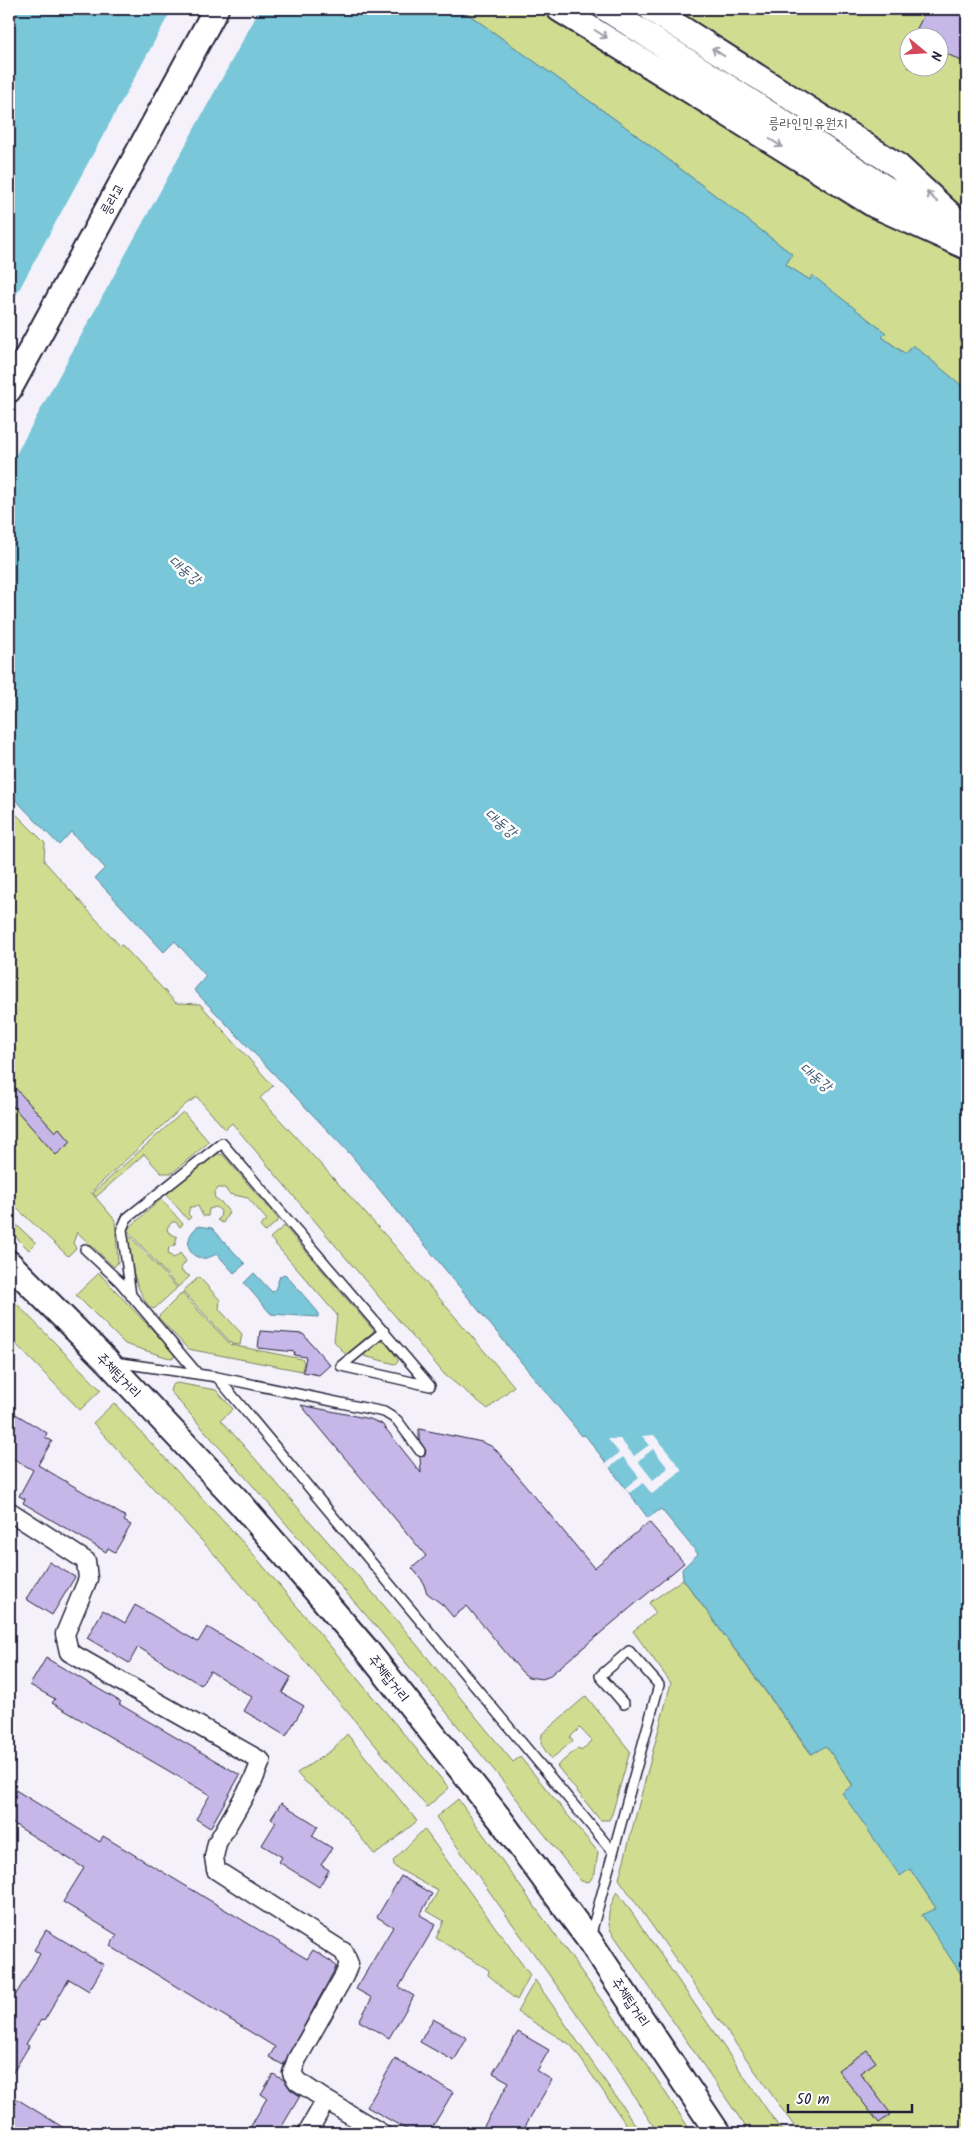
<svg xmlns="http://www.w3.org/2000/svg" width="976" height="2142" viewBox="0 0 976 2142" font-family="Kalam,'Poor Story',sans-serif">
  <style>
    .green { fill: #d0dd90; stroke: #798066; fill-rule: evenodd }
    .water { fill: #7ac7d9; stroke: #57859a }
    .pier { fill: #f4f1fa; fill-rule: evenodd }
    .building { fill: #c7b7e8; stroke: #22223b }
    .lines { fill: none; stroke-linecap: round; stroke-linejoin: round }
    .service-casing { stroke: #22223b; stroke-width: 12 }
    .minor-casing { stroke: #22223b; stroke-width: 21 }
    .secondary-casing { stroke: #22223b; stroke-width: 28 }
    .service { stroke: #fff; stroke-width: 9 }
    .minor { stroke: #fff; stroke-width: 18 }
    .secondary { stroke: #fff; stroke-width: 24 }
    .oneway { stroke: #9c9ca7 }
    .labels { text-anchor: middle; stroke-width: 5; stroke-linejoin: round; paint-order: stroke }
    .park-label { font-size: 14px; fill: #565a54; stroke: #fff }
    .street-label { font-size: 14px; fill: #22223b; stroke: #fff }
    .water-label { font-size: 15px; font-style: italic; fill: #415c72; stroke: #fff }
  </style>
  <rect width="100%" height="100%" fill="#f4f1fa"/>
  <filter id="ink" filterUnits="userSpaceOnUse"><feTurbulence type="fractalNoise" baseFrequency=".02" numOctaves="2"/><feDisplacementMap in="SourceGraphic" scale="10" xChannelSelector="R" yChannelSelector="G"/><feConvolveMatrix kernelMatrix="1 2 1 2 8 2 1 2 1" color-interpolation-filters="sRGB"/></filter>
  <g filter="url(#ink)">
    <path class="green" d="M461 9H967V390L913 345 906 354 882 337 886 333 812 276 810 280 785 264 792 254 623 125ZM908 38H938V68H908Z
      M9 807 45 843 44 861 120 946 122 945 176 1003 200 1004 273 1086 260 1098 388 1238 514 1386 488 1409 445 1375 232 1123 225 1129 197 1097 186 1104 91 1192 115 1220 118 1262 114 1267 77 1232 73 1243 76 1248 68 1256 9 1201Z
      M183 1112 209 1142 172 1173H161L144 1154 96 1197 93 1193Z
      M215 1153 223 1155 279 1220 265 1232 260 1226 267 1220 248 1198 229 1194 225 1188H218L214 1194 215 1198 221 1202 229 1212 223 1223 217 1220 220 1218 221 1211 216 1207 209 1209 208 1216H203L198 1206 190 1207 188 1214 191 1217 188 1220 166 1194Z
      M161 1199 183 1224 180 1227 176 1222H172L167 1228 168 1232 177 1237 175 1245 169 1247 168 1254 174 1258 180 1253 186 1261 181 1268 182 1272 190 1276 178 1287 127 1230Z
      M9 1218 36 1243 29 1250 9 1230Z
      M284 1226 374 1331 346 1355 334 1341 337 1315 270 1238Z
      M127 1233 177 1288 154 1309C139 1305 125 1248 127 1233Z
      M99 1273 173 1352 175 1356 172 1358 166 1357 125 1344 76 1295Z
      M199 1277 220 1300 219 1309 242 1334 240 1345 232 1344 183 1291Z
      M182 1293 231 1345 302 1359 304 1362 302 1371 188 1349 158 1317Z
      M9 1296 101 1390 80 1410 9 1337Z
      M379 1341 385 1342 398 1359V1362L395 1364 364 1356 365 1352Z
      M177 1383 216 1390 233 1409 221 1420 394 1617 513 1762 520 1757 598 1852 595 1873 589 1882 581 1881 498 1775 379 1630 170 1391 172 1385Z
      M114 1403 248 1548 449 1788 427 1807 227 1568 93 1423Z
      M683 1579 811 1754 826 1745 853 1786 843 1793 900 1875 910 1869 936 1908 923 1916 967 1983V2133H799L619 1879 671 1683 633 1631 656 1613 649 1603Z
      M586 1696 630 1751 612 1814 609 1820H600L557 1766 578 1748 581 1751 592 1741 580 1728 570 1737 573 1741 551 1759 541 1744 542 1734Z
      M347 1734 417 1821 379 1852 374 1854 337 1807 303 1780 297 1773 332 1750Z
      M458 1799 638 2051 692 2133H658L615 2067 436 1817Z
      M424 1829 530 1975 517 2000C505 1992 499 1983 488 1975L489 1970 436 1938 444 1921 427 1911 438 1891 395 1867 393 1861Z
      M617 1891 783 2133H750L611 1931C605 1916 611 1905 617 1891Z
      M535 1980 641 2133H632L571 2045 517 2012Z"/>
    <path class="water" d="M9 9H461L623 125 792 254 786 265 810 280 812 275 886 333 882 337 905 354 913 345 967 390V1983L922 1915 936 1908 910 1869 900 1876 842 1793 853 1785 826 1746 812 1754 683 1579 682 1569 698 1554 661 1509 648 1518 585 1435 582 1436 351 1155 194 990 206 976 175 941 164 952 95 878 105 868 71 832 59 845 9 793Z
      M199 1226 212 1228 245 1264 234 1273 217 1254C212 1256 207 1259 202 1258 183 1256 186 1233 199 1226Z
      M254 1273 272 1292 275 1290 280 1276 285 1274 318 1312V1317L271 1314 244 1283Z"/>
    <path class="pier" d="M172 9H260L9 467V308Z
      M654 1435 682 1470 652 1494 643 1483 629 1493 625 1488 639 1477 623 1457 609 1468 606 1463 619 1453 608 1439H620L634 1456 649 1445 642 1436ZM653 1449 668 1468 653 1480 638 1461Z"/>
    <path class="building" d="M927 9H967V50L961 61 938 49V38H912Z
      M9 1081 55 1132 59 1128 71 1142 56 1155 9 1102Z
      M260 1331 303 1334 330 1365 319 1375 303 1372 306 1357 294 1355 295 1352 258 1348Z
      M301 1405 370 1419 382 1424 421 1473 420 1457 424 1456 426 1451 419 1440V1429L482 1442 491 1446 497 1451 594 1568 649 1522 684 1563 548 1677 542 1679 528 1677 522 1672 467 1606 453 1617 443 1605 427 1593 422 1580 412 1568 426 1556Z
      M9 1410 47 1433 45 1437 52 1441 38 1465 126 1517 124 1521 131 1525 115 1552 108 1548 106 1552 23 1503 25 1499 19 1496 33 1470 9 1456Z
      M49 1562 75 1577 52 1615 26 1599Z
      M135 1605 198 1642 207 1627 291 1677 282 1693 304 1706 286 1736 244 1711 252 1697 210 1671 201 1685 138 1647 129 1663 87 1638 103 1610 125 1623Z
      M46 1658 121 1702 119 1704 240 1775 210 1828 196 1819 210 1795 52 1703 55 1699 30 1685Z
      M9 1786 100 1842 103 1836 307 1959 313 1950 332 1962 336 1967 334 1971 283 2065 269 2057 275 2047 110 1946 117 1935 63 1902 84 1868 9 1821Z
      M281 1803 318 1826 312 1836 332 1848 321 1865 329 1870 319 1887 279 1862 282 1857 262 1845 276 1822 271 1819Z
      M401 1876 432 1894 420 1915 436 1924 399 1987 414 1996 389 2038 359 2021 372 1998 356 1989 393 1927 377 1917Z
      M46 1930 104 1965 89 1991 69 1979 44 2021 41 2020 26 2044 29 2046 9 2079V2006L40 1954 34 1950Z
      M433 2019 467 2038 454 2061 420 2042Z
      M518 2032 549 2050 537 2071 552 2080 521 2133H480L509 2082 493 2073Z
      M867 2050 876 2062 860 2073 891 2114 879 2123 838 2070Z
      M395 2059 453 2092 429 2133H413L367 2107Z
      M273 2074 284 2080 291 2090 300 2096 278 2133H247L267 2098 261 2094Z
      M9 2094 72 2133H9Z"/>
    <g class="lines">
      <defs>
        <path id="service" d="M85 1249 120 1282 197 1373
          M131 1296 122 1229 127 1218 222 1143 430 1386 341 1366 384 1331
          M114 1362 217 1377 613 1852
          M217 1377 384 1412 397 1420 420 1451
          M590 1937 659 1685 629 1651 600 1676 624 1704"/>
        <path id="minor" d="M9 1511 86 1561 88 1579 65 1634 69 1652 261 1761 253 1781 217 1843 214 1857 216 1870 344 1952 349 1964 344 1976 297 2059 292 2073 297 2081 326 2100 307 2133
          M326 2100 381 2133"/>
        <path id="secondary" d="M559 9 874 205 967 247
          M606 9 933 218
          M651 9 898 166 967 230
          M9 390 216 9
          M9 1263 106 1360 241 1504 365 1648 500 1819 589 1940 718 2133"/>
      </defs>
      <use href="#service" class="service-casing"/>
      <use href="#minor" class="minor-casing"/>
      <use href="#secondary" class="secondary-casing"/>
      <use href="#service" class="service"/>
      <use href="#minor" class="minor"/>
      <use href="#secondary" class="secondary"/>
    </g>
    <defs><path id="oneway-shaft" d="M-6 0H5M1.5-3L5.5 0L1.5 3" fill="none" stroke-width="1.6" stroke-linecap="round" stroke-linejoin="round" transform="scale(1.25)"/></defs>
    <g class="oneway">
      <use href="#oneway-shaft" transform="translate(601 34) rotate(32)"/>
      <use href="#oneway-shaft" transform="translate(718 52) rotate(-147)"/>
      <use href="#oneway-shaft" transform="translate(776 143) rotate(32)"/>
      <use href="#oneway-shaft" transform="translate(932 197) rotate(-137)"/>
    </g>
  </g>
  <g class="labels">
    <g class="park-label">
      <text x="808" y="128">릉라인민유원지</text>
    </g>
    <g class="street-label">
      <text transform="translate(112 199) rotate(-61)" y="5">릉라교</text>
      <text transform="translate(119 1375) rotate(46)" y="5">주체탑거리</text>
      <text transform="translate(389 1678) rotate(52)" y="5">주체탑거리</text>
      <text transform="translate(631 2002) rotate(56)" y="5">주체탑거리</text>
    </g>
    <g class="water-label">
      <text transform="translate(185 570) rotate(39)" y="5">대동강</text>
      <text transform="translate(501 823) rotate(39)" y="5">대동강</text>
      <text transform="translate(816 1077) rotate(39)" y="5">대동강</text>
    </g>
  </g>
  <rect width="976" height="2142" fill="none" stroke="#fff" stroke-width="30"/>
  <rect x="15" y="15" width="946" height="2112" fill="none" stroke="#22223b" stroke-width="2" filter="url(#ink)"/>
  <g transform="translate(924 52) rotate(108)"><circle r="24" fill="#ffffff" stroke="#a7a7b1"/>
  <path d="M0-4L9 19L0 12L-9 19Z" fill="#d1495b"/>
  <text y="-8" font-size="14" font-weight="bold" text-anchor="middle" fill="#22223b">N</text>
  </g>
  <path d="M788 2104v8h124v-8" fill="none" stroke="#22223b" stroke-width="2.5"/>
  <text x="796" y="2104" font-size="15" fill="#22223b" stroke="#ffffff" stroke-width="4" paint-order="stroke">50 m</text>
</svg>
